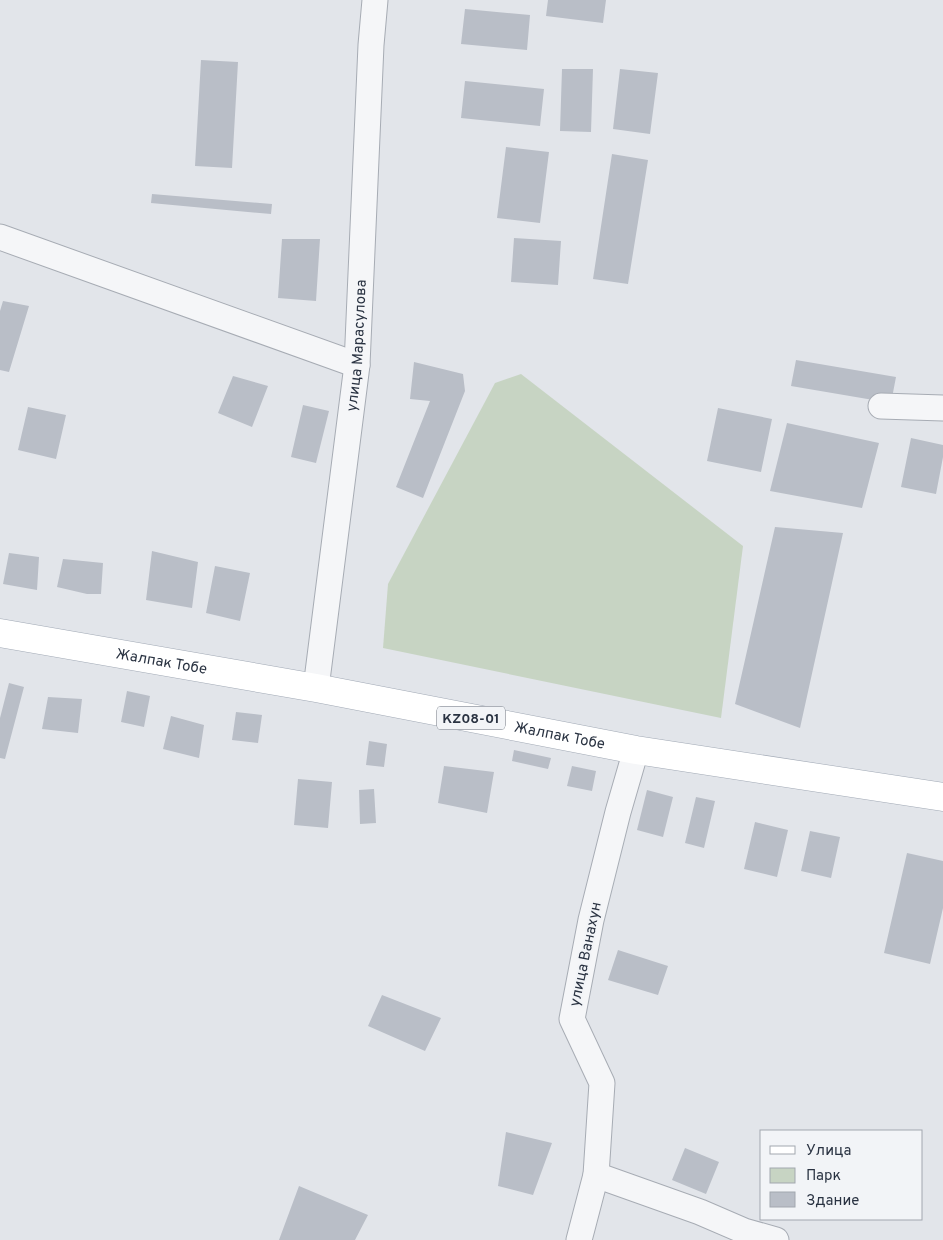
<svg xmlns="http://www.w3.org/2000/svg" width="943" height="1240" viewBox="0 0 943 1240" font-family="Overpass,sans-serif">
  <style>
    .green { fill: #c7d4c3 }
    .building { fill: #b9bec7 }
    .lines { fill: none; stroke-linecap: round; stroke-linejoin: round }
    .minor-casing { stroke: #a7acb4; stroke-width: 27 }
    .major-casing { stroke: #a1a9b5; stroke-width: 29 }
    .minor { stroke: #f5f6f8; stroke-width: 25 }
    .major { stroke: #fff; stroke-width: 28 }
    .labels { text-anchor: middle; stroke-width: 4; stroke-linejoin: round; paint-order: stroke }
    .shield { fill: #f2f4f7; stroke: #666d78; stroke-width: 1 }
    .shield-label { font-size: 14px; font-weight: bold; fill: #2a3342 }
    .street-label { font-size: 15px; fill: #2a3342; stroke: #f2f4f7 }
  </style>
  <rect width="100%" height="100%" fill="#e2e5ea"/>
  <path class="green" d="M521 374 743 546 721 718 383 648 388 584 495 383Z"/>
  <path class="building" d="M548 0H606L603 23 546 16Z
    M465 9 530 15 527 50 461 44Z
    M201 60 238 62 232 168 195 166Z
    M562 69H593L591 132 560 131Z
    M620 69 658 73 650 134 613 129Z
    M465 81 544 89 540 126 461 118Z
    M506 147 549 152 540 223 497 218Z
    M612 154 648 160 628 284 593 279Z
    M152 194 272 204 271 214 151 203Z
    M514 238 561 241 558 285 511 282Z
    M282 239H320L316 301 278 298Z
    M3 301 29 306 9 372 0 370V311Z
    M796 360 896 377 891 403 791 386Z
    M414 362 463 374 465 391 423 498 396 487 430 401 410 399Z
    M233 376 268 386 252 427 218 413Z
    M303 405 329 411 316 463 291 457Z
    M28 407 66 415 56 459 18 450Z
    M718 408 772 419 761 472 707 461Z
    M787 423 879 443 862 508 770 491Z
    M911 438 943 445V457L936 494 901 487Z
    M775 527 843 533 800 728 735 704Z
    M152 551 198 562 192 608 146 600Z
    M9 553 39 557 37 590 3 584Z
    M63 559 103 563 101 594H87L57 587Z
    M215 566 250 573 240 621 206 613Z
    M9 683 24 687 5 759 0 758V718Z
    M127 691 150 696 144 727 121 722Z
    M48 697 82 699 78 733 42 729Z
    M236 712 262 715 258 743 232 740Z
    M171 716 204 725 199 758 163 749Z
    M369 741 387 744 384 767 366 765Z
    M514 750 551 758 548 769 512 761Z
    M444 766 494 772 487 813 438 803Z
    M572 766 596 771 592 791 567 786Z
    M298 779 332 782 328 828 294 825Z
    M374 789 376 823 360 824 359 790Z
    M647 790 673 797 663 837 637 830Z
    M696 797 715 801 704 848 685 843Z
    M755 822 788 830 777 877 744 869Z
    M810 831 840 837 831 878 801 871Z
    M907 853 943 861V908L930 964 884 953Z
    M618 950 668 966 658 995 608 980Z
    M382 995 441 1018 425 1051 368 1026Z
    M506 1132 552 1143 533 1195 498 1186Z
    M685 1148 719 1162 706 1194 672 1180Z
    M299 1186 368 1215 355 1240H279Z"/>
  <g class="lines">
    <defs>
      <g id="minor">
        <path d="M0 237 357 365"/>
        <path d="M881 406 943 408"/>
        <path id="s1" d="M316 688 357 365 371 45 375 0"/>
        <path d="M636 750 618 812 591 920 572 1019 602 1083 596 1175 700 1212 744 1231 776 1240"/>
        <path d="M579 1240 596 1175"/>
      </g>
      <g id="major">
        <path id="s2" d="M0 633 316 688 636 750 943 797"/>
      </g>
    </defs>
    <use href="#minor" class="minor-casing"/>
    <use href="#major" class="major-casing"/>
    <use href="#minor" class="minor"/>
    <use href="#major" class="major"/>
  </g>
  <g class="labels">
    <rect class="shield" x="437" y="706.5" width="68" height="23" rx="4"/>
    <g class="shield-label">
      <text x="471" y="723">KZ08-01</text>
    </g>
    <g class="street-label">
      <text dy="5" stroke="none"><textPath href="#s1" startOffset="345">улица Марасулова</textPath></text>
      <text dy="5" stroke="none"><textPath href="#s2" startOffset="164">Жалпак Тобе</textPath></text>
      <text dy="5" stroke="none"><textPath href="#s2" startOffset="569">Жалпак Тобе</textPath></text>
      <text transform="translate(585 954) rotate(-78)" y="5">улица Ванахун</text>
    </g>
  </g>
  <rect x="760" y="1130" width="162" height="90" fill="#f2f4f7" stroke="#a2a7af"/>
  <rect x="770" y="1146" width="25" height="8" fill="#ffffff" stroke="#a2a7af"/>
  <text x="806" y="1155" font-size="15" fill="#2a3342">Улица</text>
  <rect x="770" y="1168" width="25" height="15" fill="#c7d4c3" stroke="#a2a7af"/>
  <text x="806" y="1180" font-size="15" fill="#2a3342">Парк</text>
  <rect x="770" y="1192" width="25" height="15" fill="#b9bec7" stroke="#a2a7af"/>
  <text x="806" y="1205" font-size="15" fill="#2a3342">Здание</text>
</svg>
